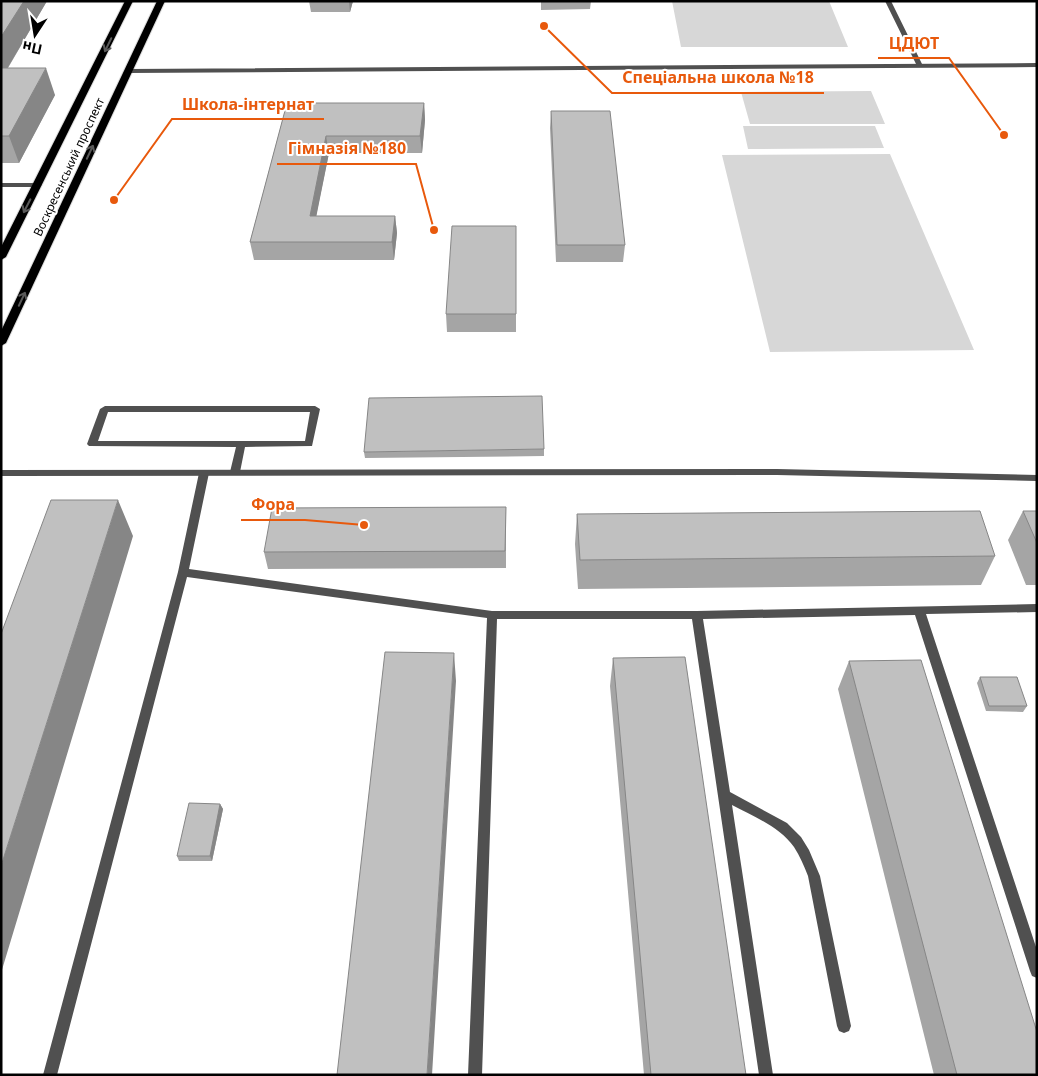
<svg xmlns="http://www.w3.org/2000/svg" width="1038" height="1076" viewBox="0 0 1038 1076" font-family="'Noto Sans',sans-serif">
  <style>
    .green { fill: #d7d7d7 }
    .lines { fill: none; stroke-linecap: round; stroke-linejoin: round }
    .primary-casing { stroke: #dbdbdb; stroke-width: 2 }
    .lane { fill: #505050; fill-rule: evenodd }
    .street { fill: #505050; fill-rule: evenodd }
    .primary { fill: #000; fill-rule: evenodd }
    .wall { fill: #a5a5a5 }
    .shaded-wall { fill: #868686 }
    .building { fill: #c0c0c0; stroke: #868686 }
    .oneway { stroke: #595959 }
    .labels { text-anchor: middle; stroke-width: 4; stroke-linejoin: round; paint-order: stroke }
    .far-street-label { font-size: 12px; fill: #000; stroke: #fff }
    .leader { fill: none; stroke: #e8590c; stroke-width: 2 }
    .callout-dot { fill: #e8590c; stroke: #fff; stroke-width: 2 }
    .callout-label { font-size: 16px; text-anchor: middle; font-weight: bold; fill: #e8590c; stroke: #fff; stroke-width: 4; stroke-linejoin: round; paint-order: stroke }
  </style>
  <rect width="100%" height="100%" fill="#fff"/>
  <path class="green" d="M672 1H829L848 47H681Z
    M871 91 885 124H750L741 92Z
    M743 126H875L884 148 748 149Z
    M890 154 974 350 770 352 722 155Z"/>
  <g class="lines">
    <defs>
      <path id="primary" d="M125 1H133L6 257 1 260V247Z
        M157 1H165L6 343 1 346V331Z"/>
    </defs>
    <use href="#primary" class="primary-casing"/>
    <path class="lane" d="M1037 63V67L128 73 125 71 128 69Z
      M1 183H38L42 185 38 187H1Z
      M105 406H315L320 409 312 446 245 447 240 472 235 475 230 472 236 447 89 446 87 444 100 409ZM108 412H310L305 441H98Z
      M204 470 209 473 189 569 492 611H697L1037 604V612L926 614 1037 950V978L1032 976 1030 971 915 615 703 619 730 792 787 823 801 837 809 850 820 876 851 1026 849 1031 844 1033 839 1031 837 1026 808 876C804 866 800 856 794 847 780 827 753 816 732 805L773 1075H759L692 619H497L482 1075H468L487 618 187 577 57 1075H43L178 572 199 473Z"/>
    <path class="street" d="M885 1H891L923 66 922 67 917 66Z
      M777 469 1037 475V481L777 475 1 476V470Z"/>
    <use href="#primary" class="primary"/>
  </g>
  <path class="wall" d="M1 1H47L8 68 55 95 19 163H1Z
    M309 1H353L350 12H311Z
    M541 1H591L590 9 541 10Z
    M287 103H424L425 120 422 153H329L316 216H395L397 233 394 260H254L250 242Z
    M551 111 625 245 623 262H556L550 128Z
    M516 226V332H447L446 314Z
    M544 449V456L365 458 364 452Z
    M506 507V568L268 569 264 552Z
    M1023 511H1037V585H1026L1008 540Z
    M577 514 995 556 981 585 578 589 575 544Z
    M613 658 746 1075H644L610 686Z
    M849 661 1037 1075H934L838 689Z
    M980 677 1027 706 1023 712 986 711 977 683Z
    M220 804 223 809 212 861H179L177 856Z"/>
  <path class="shaded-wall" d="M24 1H47L1 79V37Z
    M349 1H353L350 12Z
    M46 68 55 95 19 163 9 136Z
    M424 103 425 120 422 153 420 136Z
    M326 136 329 153 313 233 310 216Z
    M395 216 397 233 394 260 392 242Z
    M118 500 133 536 1 973V866Z
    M454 653 456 681 432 1075H427Z
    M220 804 223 809 212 861 210 856Z"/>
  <path class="building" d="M1 1H24L1 37Z
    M1 68H46L9 136H1Z
    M287 103H424L420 136H326L310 216H395L392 242H250Z
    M551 111H610L625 245H557Z
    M452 226H516V314H446Z
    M542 396 544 449 364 452 369 398Z
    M51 500H118L1 866V634Z
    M506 507 505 551 264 552 272 508Z
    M980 511 995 556 580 560 577 514Z
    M1023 511H1037V543Z
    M385 652 454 653 427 1075H337Z
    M685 657 746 1075H651L613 658Z
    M921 660 1037 1032V1075H957L849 661Z
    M980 677H1017L1027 706H989Z
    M189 803 220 804 210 856H177Z"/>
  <defs><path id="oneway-shaft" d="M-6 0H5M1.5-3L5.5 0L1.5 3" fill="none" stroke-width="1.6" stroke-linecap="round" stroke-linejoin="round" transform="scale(1.25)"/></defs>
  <g class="oneway">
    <use href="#oneway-shaft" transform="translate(108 45) rotate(116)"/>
    <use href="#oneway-shaft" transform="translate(90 152) rotate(-65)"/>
    <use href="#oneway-shaft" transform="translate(27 206) rotate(117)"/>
    <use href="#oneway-shaft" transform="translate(22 299) rotate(-65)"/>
  </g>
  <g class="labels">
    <g class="far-street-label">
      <text transform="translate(69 167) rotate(-65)" y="4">Воскресенський проспект</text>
    </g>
  </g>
  <path class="leader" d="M1004 135L949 58H878M544 26L612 93H824M114 200L172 119H324M434 230L416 164H277M364 525L305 520H241"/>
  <g class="callout-dot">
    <circle cx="1004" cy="135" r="5"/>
    <circle cx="544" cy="26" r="5"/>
    <circle cx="114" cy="200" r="5"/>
    <circle cx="434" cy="230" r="5"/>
    <circle cx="364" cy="525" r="5"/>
  </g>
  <g class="callout-label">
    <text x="914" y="49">ЦДЮТ</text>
    <text x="718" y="83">Спеціальна школа №18</text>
    <text x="248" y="110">Школа-інтернат</text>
    <text x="347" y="154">Гімназія №180</text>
    <text x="273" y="510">Фора</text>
  </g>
  <rect width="1038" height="1076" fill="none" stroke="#000000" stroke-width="5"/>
  <g transform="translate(35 35) rotate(192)" stroke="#ffffff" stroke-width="4" paint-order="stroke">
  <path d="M0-4L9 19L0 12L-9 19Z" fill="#000000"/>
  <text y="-8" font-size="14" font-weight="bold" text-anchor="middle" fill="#000000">Пн</text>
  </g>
</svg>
